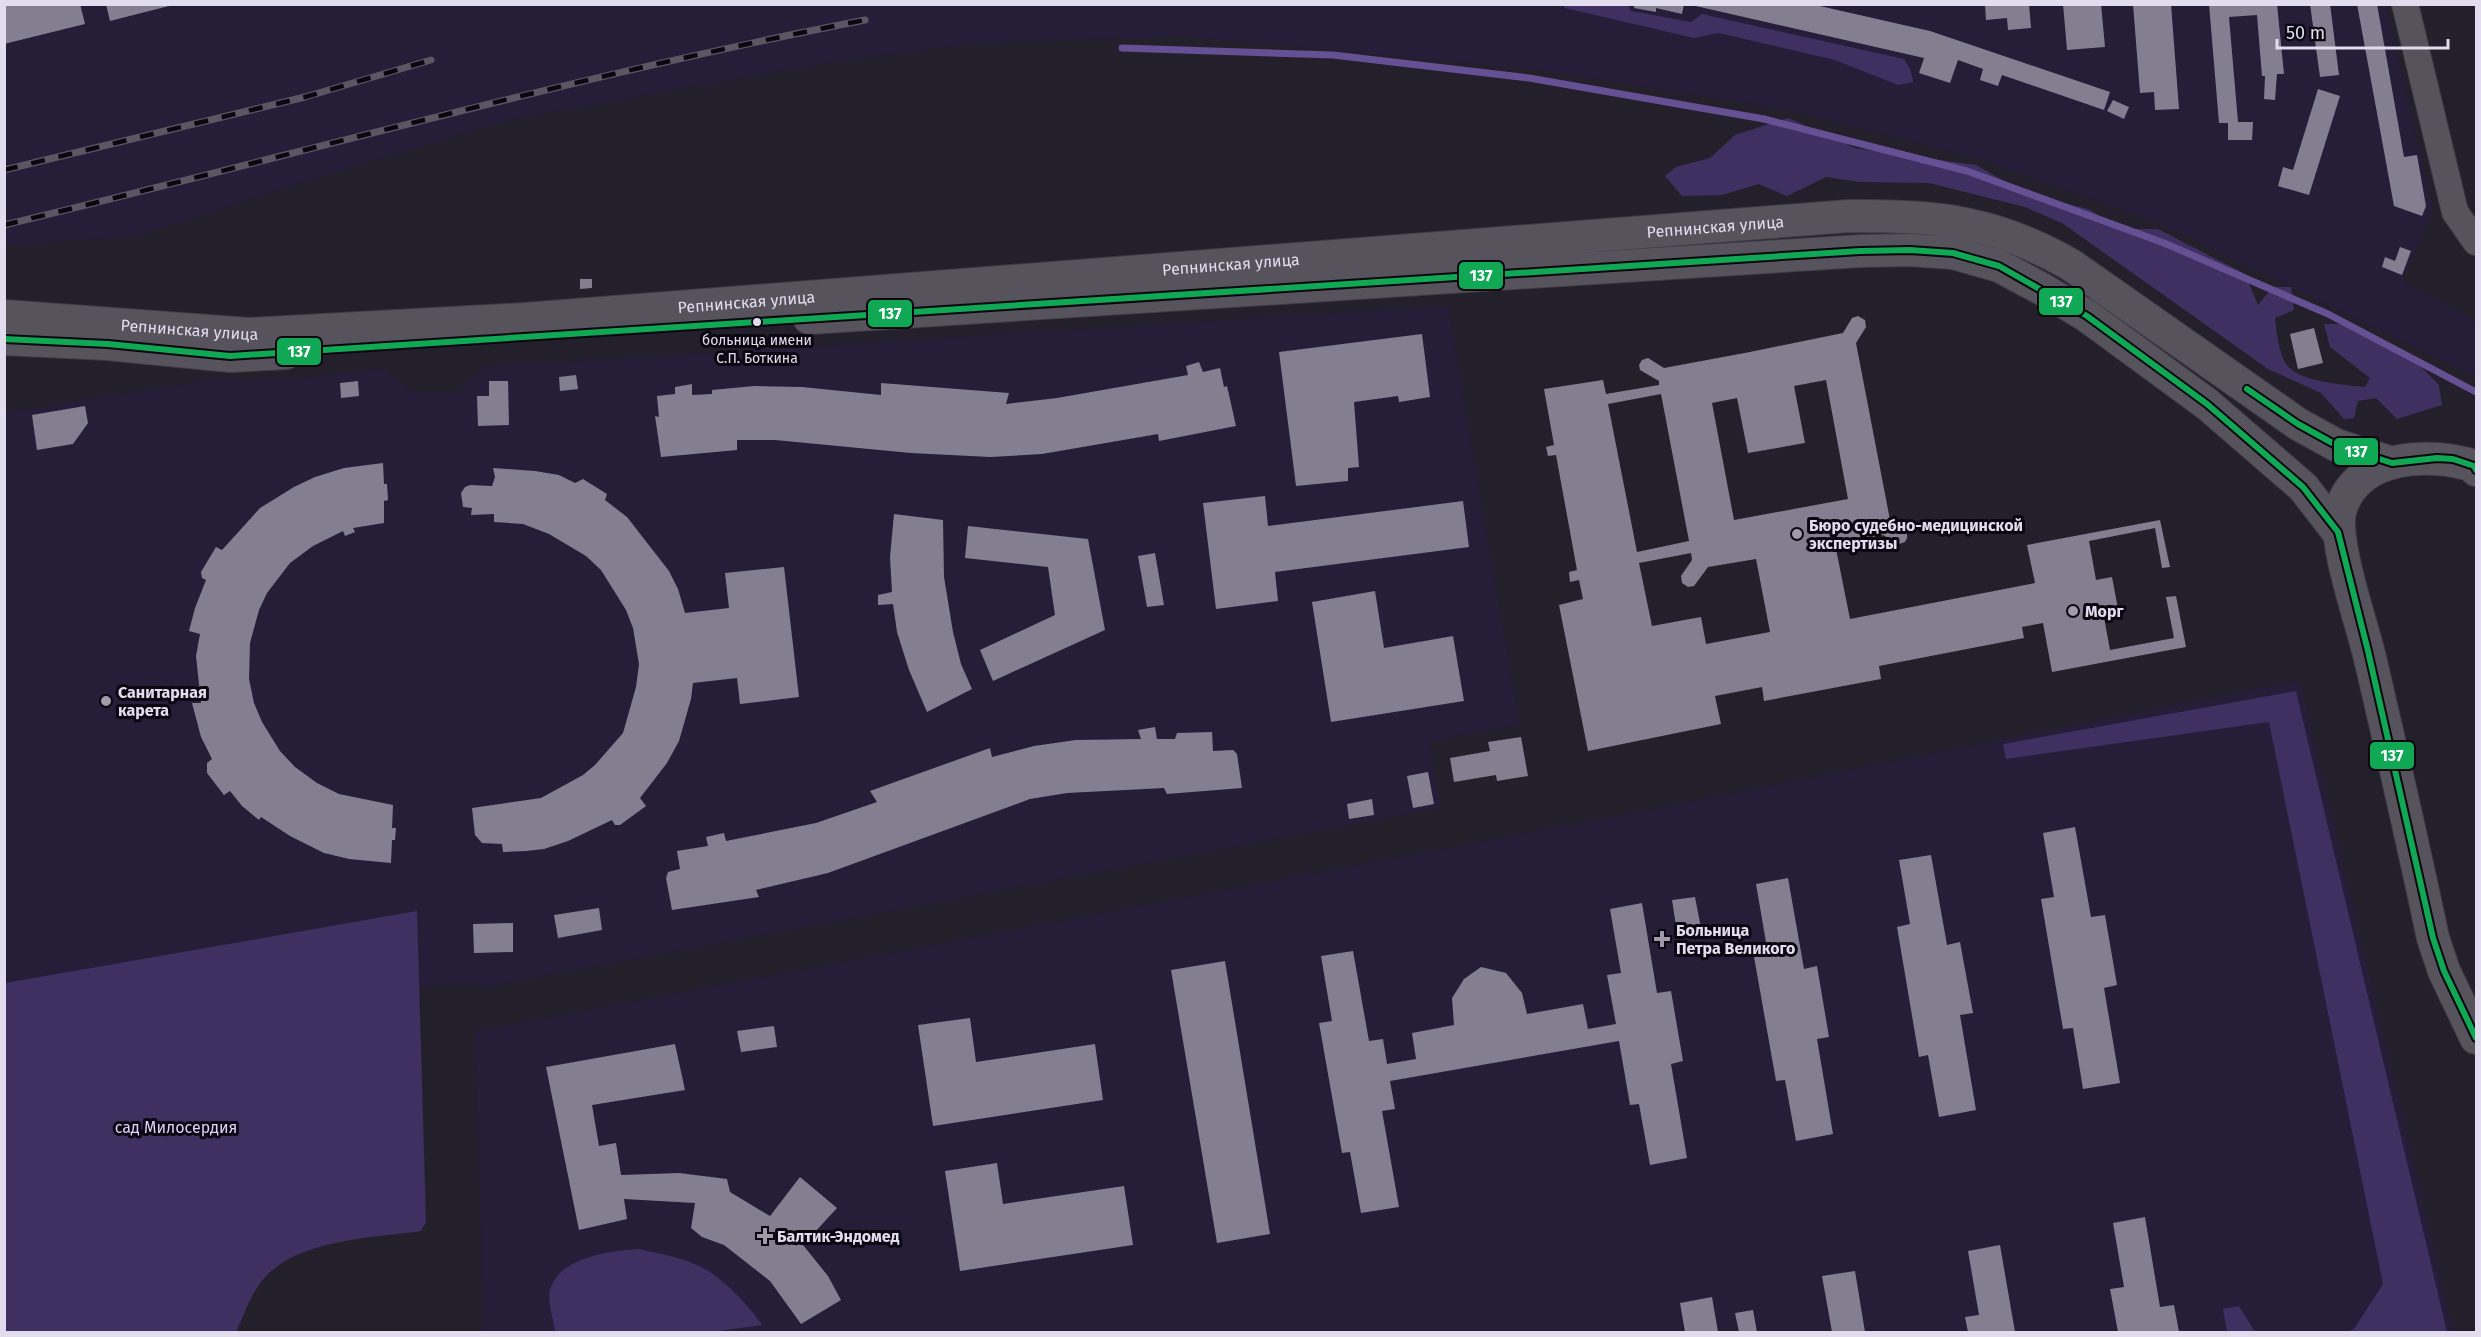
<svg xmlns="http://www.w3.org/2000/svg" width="2481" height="1337" viewBox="0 0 2481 1337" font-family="'Fira Sans',sans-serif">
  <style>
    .built { fill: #261d39 }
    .green { fill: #403062 }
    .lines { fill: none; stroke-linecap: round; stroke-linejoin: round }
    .stream { stroke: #655093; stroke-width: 7 }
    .building { fill: #837f91; fill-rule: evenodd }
    .minor-casing { stroke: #3f3c48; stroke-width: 28 }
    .tertiary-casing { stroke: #3f3c48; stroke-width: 34 }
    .minor { stroke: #56535d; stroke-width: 26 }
    .tertiary { stroke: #56535d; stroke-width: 32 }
    .rail-casing { stroke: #5a5762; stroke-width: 7 }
    .rail { stroke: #0a0711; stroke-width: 4.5; stroke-dasharray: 14; stroke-linecap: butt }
    .bus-1-casing { stroke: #0a0711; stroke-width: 10 }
    .bus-1 { stroke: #10a855; stroke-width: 6 }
    .bus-dot { fill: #e1ddee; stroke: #0a0711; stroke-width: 2 }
    .poi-dot { fill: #9e9baa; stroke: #0a0711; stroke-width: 2 }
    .labels { text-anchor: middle; stroke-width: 6; stroke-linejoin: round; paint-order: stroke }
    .bus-label { font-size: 14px; fill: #e1ddee; stroke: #0a0711 }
    .street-label { font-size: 16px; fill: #e1ddee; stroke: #0a0711 }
    .poi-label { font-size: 16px; font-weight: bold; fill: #e1ddee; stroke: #0a0711; text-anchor: start }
    .park-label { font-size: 16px; fill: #ddd3fc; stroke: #0a0711 }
    .line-badge { stroke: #0a0711; stroke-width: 2 }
    .badge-label { font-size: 16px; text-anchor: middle; font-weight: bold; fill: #fff }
  </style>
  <rect width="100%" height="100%" fill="#23202c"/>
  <path class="built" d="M4 5H2386L2433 210 2402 281 2476 321V377L2157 222 1982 160 1791 110 1532 69 1181 36 977 43 832 62 516 118 329 174 136 236 5 245Z
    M1448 306 1519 725 1429 741 1441 808 485 987 478 984 420 986 417 911 5 983V412L212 380 281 381 376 369 386 371 409 392H456L484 367Z
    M2300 680 2454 1332H482L483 1325 476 1031 1581 823Z"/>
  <path class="green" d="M1563 5H1628L1631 11 1691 22 1702 14 1904 59 1911 71 1913 82 1898 85 1835 60 1719 33 1694 38 1565 8Z
    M1788 118 1855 148 1976 165 2027 194 2088 209 2120 229H2158L2245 274 2258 305 2273 287H2291L2294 310 2275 318C2277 334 2278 350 2286 364 2298 382 2346 385 2365 387L2370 378 2330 347 2324 324H2340L2407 353 2439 385 2442 405 2397 419 2376 398 2358 401 2354 418 2344 419 2321 393 2268 369 2062 223 2025 207 1929 183 1860 182 1826 177 1787 196 1759 184 1722 195 1682 196 1665 176 1676 167 1710 158 1735 135Z
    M2296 691 2447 1332H2346L2354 1329 2383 1284 2269 722 2006 759 2003 744Z
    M417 911 426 1222 421 1231C372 1238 303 1239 267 1275 252 1290 245 1313 236 1332H5V983Z
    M639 1249C662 1254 690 1259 710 1272 728 1284 750 1307 762 1325L712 1332H555C554 1321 547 1301 550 1290 559 1257 610 1251 639 1249Z
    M2239 1306 2255 1332H2227L2223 1309Z"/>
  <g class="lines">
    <path class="stream" d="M1122 48 1333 55 1529 78 1764 119 1967 171 2164 243 2328 314 2476 392"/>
  </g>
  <path class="building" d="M4 4H80L85 24 4 44Z
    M106 4H172L173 5 110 21Z
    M1635 4H1684L1682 14 1656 8V12L1634 8Z
    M1687 4H1811L1930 31 2110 92 2104 110 2002 75 1998 86 1980 80 1983 69 1958 60 1950 83 1919 73 1924 58Z
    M1985 4H2029L2031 28 2008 30 2007 18 1986 20Z
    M2063 4H2101L2105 47 2067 50Z
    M2133 4H2171L2179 109 2155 110 2154 92 2140 93Z
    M2209 4H2277L2284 74H2277L2275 100 2264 99 2265 76H2262L2257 15 2229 17 2238 122H2253L2252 140H2228V123H2219Z
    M2310 4H2330L2339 75 2320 77Z
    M2357 4H2377L2404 157 2417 155 2426 206 2422 216 2394 206Z
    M2318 89 2340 96 2309 195 2278 186 2283 167 2293 170Z
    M2113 100 2129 107 2124 119 2107 111Z
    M2400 247 2411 251 2402 275 2382 267 2385 257 2395 261Z
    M580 279H592V288L580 289Z
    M1858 316 1865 320 1866 327 1856 343 1890 520 1907 533V538L1905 542 1899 544 1883 535 1835 544 1850 619 2035 583 2027 545 2160 520 2170 567 2162 568 2155 528 2089 541 2096 580 2112 577 2118 609 2103 612 2110 650 2174 638 2166 597 2176 596 2186 647 2052 672 2043 623 2022 627 2024 638 1879 666 1881 679 1764 701 1762 687 1715 696 1721 724 1588 751 1559 605 1583 599 1579 580 1570 582 1569 572 1577 570 1556 455 1548 456 1546 447 1554 445 1544 389 1603 380 1606 394 1659 385V381L1640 370 1639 365 1642 360 1648 358 1664 368 1750 352 1843 333 1852 318ZM1826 380 1848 499 1734 520 1712 403 1737 398 1748 453 1805 443 1794 386ZM1661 394 1689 541 1637 552 1608 404ZM1691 553 1692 560 1681 576 1682 583 1688 587 1694 586 1708 567 1756 559 1770 632 1706 644 1701 617 1652 626 1639 563Z
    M2314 328 2323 363 2298 369 2290 334Z
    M1422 334 1430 397 1399 402 1398 396 1354 402 1359 467 1348 468V481L1296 486 1279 352Z
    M1199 362 1203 372 1220 368 1224 387 1227 386 1236 426 1159 441 1158 434 1042 454 990 457 911 453 775 440H737V450L661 457 655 416 659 417 657 396 675 394V387L692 384V395L712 394V390L754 386 802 387 881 395V383L1009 393 1006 404 1057 398 1188 375 1186 366Z
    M576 375 578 389 560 391 559 377Z
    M358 381 359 396 341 398 340 383Z
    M489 381H508L509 425 478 426 477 396H489Z
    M85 406 88 423 73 444 37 450 32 415Z
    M383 463 384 484H387L388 500 384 501V523L353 528 355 532 345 536 343 531 313 546 290 563 267 593 259 610 250 643 249 679 254 703 262 722 280 751 295 767 317 783 339 794 393 805 392 828H396L395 840H392L391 863 349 859 324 853 290 836 261 817 259 820 242 806 230 791 224 795 207 773V763L212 759 201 737 192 703H201L196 656 200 634 189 631 195 608 206 580 202 578 201 572 216 547 222 550 260 508 294 487 315 477 344 468Z
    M493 468 535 471 559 475 575 483 583 479 607 494 605 500 627 517 669 571 678 589 685 613 729 608 725 573 784 567 799 697 740 704 737 678 693 683 691 699 679 741 667 763 640 798 646 806 620 825H615L612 820 568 841 544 849 526 851 503 852 502 844 482 843 475 835 472 808 541 798 583 775 595 765 623 733 636 687 639 664 633 628 626 610 601 570 586 556 549 534 523 524 494 522V514L471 515 472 508 463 507 461 493 465 487 470 485 492 486 495 477Z
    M1265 496 1268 526 1463 501 1469 547 1275 572 1278 601 1216 609 1203 503Z
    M894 514 943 520 944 577 953 632 961 664 972 689 927 712 909 670 897 632 893 604 878 605V595L892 592 890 557Z
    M968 526 1088 539 1105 630 993 681 980 650 1055 615 1048 567 965 558Z
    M1155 553 1164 605 1147 607 1138 556Z
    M1375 591 1384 648 1453 636 1464 701 1331 722 1312 602Z
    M1155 727 1157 739H1175L1177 733 1212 732 1213 751 1233 750 1237 754 1242 788 1167 794 1164 788 1067 793 1030 799 828 873 756 890 759 897 672 910 666 878 668 872 680 869 677 851 708 846 706 837 724 833 726 841 816 823 877 802 870 791 990 748 992 757 1034 746 1076 740 1141 739 1138 730Z
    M1521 737 1528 776 1497 781 1496 775 1454 782 1450 758 1490 751 1488 742Z
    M1428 772 1434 804 1413 808 1407 776Z
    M1372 799 1374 815 1349 819 1347 804Z
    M2075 827 2091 917 2105 915 2117 985 2104 988 2120 1083 2083 1089 2073 1028 2063 1029 2041 899 2054 897 2043 833Z
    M1931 855 1947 945 1960 942 1973 1013 1960 1015 1976 1110 1939 1117 1928 1055 1919 1057 1897 927 1910 924 1899 860Z
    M1788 878 1804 969 1817 966 1829 1037 1817 1039 1833 1134 1796 1141 1785 1080 1776 1081 1753 951 1767 948 1756 884Z
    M1695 897 1701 928 1677 932 1672 900Z
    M1642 903 1657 993 1671 991 1683 1061 1671 1064 1687 1158 1650 1165 1639 1104 1630 1105 1619 1041 1390 1081 1395 1109 1382 1111 1399 1207 1361 1213 1350 1152 1342 1153 1319 1023 1332 1021 1321 956 1353 951 1369 1041 1383 1039 1387 1064 1416 1059 1412 1033 1454 1025 1452 998 1464 979 1481 967 1506 973 1522 993 1527 1014 1583 1004 1588 1029 1616 1024 1607 975 1621 973 1610 909Z
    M599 908 602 930 558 938 554 915Z
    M513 923V952L474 953 473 924Z
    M1225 961 1270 1234 1217 1243 1171 970Z
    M970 1018 976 1062 1095 1044 1103 1100 933 1126 918 1025Z
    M774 1026 777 1047 741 1052 737 1031Z
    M675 1044 685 1090 592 1105 599 1146 616 1143 621 1175 679 1173 727 1179 730 1192 770 1216 800 1177 837 1208 803 1245 828 1276 841 1300 801 1324 770 1281 724 1245 702 1237 691 1228 695 1203 624 1199 627 1219 579 1230 546 1067Z
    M997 1163 1003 1204 1124 1186 1133 1245 960 1271 945 1171Z
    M2145 1217 2160 1307 2174 1305 2179 1332H2118L2110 1289 2124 1287 2113 1223Z
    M2000 1245 2015 1332H1968L1965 1317 1979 1315 1968 1251Z
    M1855 1271 1865 1332H1832L1822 1276Z
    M1712 1297 1718 1332H1685L1680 1303Z
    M1753 1310 1757 1332H1739L1735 1313Z"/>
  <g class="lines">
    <defs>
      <path id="minor" d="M2405 4 2455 212 2476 242"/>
      <g id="tertiary">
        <path id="s1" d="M4 316 249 334 525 319 1849 216C1937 216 1993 220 2071 265L2298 424 2336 445 2392 463"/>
        <path d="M809 318 1860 251 1910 250 1953 253 1999 266 2042 289 2087 316 2207 404 2303 487 2338 532"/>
        <path d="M4 339 108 344 230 356 286 353"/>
        <path d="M2476 470 2474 466C2429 452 2359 454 2341 508 2331 536 2361 621 2369 654 2391 748 2413 843 2433 938L2444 971 2476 1038"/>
      </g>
    </defs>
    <use href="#minor" class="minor-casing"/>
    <use href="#tertiary" class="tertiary-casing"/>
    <use href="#minor" class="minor"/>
    <use href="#tertiary" class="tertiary"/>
    <defs>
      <path id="rail" d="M4 170 305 97 431 60
        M4 225C291 156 575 76 865 20"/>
    </defs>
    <use href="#rail" class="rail-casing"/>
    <use href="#rail" class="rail"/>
    <defs>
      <path id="bus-1" d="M4 339 108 344 230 356 1860 251 1910 250 1953 253 1999 266 2087 316 2207 404 2303 487 2338 532 2368 651 2433 938 2444 971 2476 1038
        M2247 389 2298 424 2336 445 2392 463 2437 458 2453 459 2474 466 2476 470"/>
    </defs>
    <use href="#bus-1" class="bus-1-casing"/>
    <use href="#bus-1" class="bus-1"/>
  </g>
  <circle class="bus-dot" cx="757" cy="322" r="5"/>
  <g class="poi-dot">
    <circle cx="1797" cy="534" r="6"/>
    <circle cx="2073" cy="611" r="6"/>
    <circle cx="106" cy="701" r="6"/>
    <path d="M1659 930h6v6h6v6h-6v6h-6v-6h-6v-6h6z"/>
    <path d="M762 1227h6v6h6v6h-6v6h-6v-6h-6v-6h6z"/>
  </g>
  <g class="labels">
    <g class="bus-label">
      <text x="757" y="345">больница имени<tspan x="757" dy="18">С.П. Боткина</tspan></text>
    </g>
    <g class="street-label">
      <text dy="6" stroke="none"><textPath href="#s1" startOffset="1716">Репнинская улица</textPath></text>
      <text dy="6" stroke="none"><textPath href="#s1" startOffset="1230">Репнинская улица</textPath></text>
      <text dy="6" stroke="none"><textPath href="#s1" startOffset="744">Репнинская улица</textPath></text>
      <text dy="6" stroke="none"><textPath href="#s1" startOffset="186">Репнинская улица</textPath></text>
    </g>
    <g class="poi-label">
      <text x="1809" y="531">Бюро судебно-медицинской<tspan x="1809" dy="18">экспертизы</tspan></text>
      <text x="2085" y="617">Морг</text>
      <text x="118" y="698">Санитарная<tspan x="118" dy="18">карета</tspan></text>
      <text x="1676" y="936">Больница<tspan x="1676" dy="18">Петра Великого</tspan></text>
      <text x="777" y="1242">Балтик-Эндомед</text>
    </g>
    <g class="park-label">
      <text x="176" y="1133">сад Милосердия</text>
    </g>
  </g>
  <g class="line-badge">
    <rect x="1458" y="261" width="46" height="29" rx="6" fill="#10a855"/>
    <rect x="2038" y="287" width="46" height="29" rx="6" fill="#10a855"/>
    <rect x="867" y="299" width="46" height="29" rx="6" fill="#10a855"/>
    <rect x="276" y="337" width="46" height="29" rx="6" fill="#10a855"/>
    <rect x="2333" y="437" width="46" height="29" rx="6" fill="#10a855"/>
    <rect x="2369" y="741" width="46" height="29" rx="6" fill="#10a855"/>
  </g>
  <g class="badge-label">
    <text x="1481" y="281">137</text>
    <text x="2061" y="307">137</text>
    <text x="890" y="319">137</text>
    <text x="299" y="357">137</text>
    <text x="2356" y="457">137</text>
    <text x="2392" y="761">137</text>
  </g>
  <rect width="2481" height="1337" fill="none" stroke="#e1ddee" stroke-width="12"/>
  <path d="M2277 39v9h171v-9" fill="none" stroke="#e1ddee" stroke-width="3"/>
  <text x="2286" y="39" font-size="18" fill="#e1ddee" stroke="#0a0711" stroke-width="4.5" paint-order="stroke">50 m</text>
</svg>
